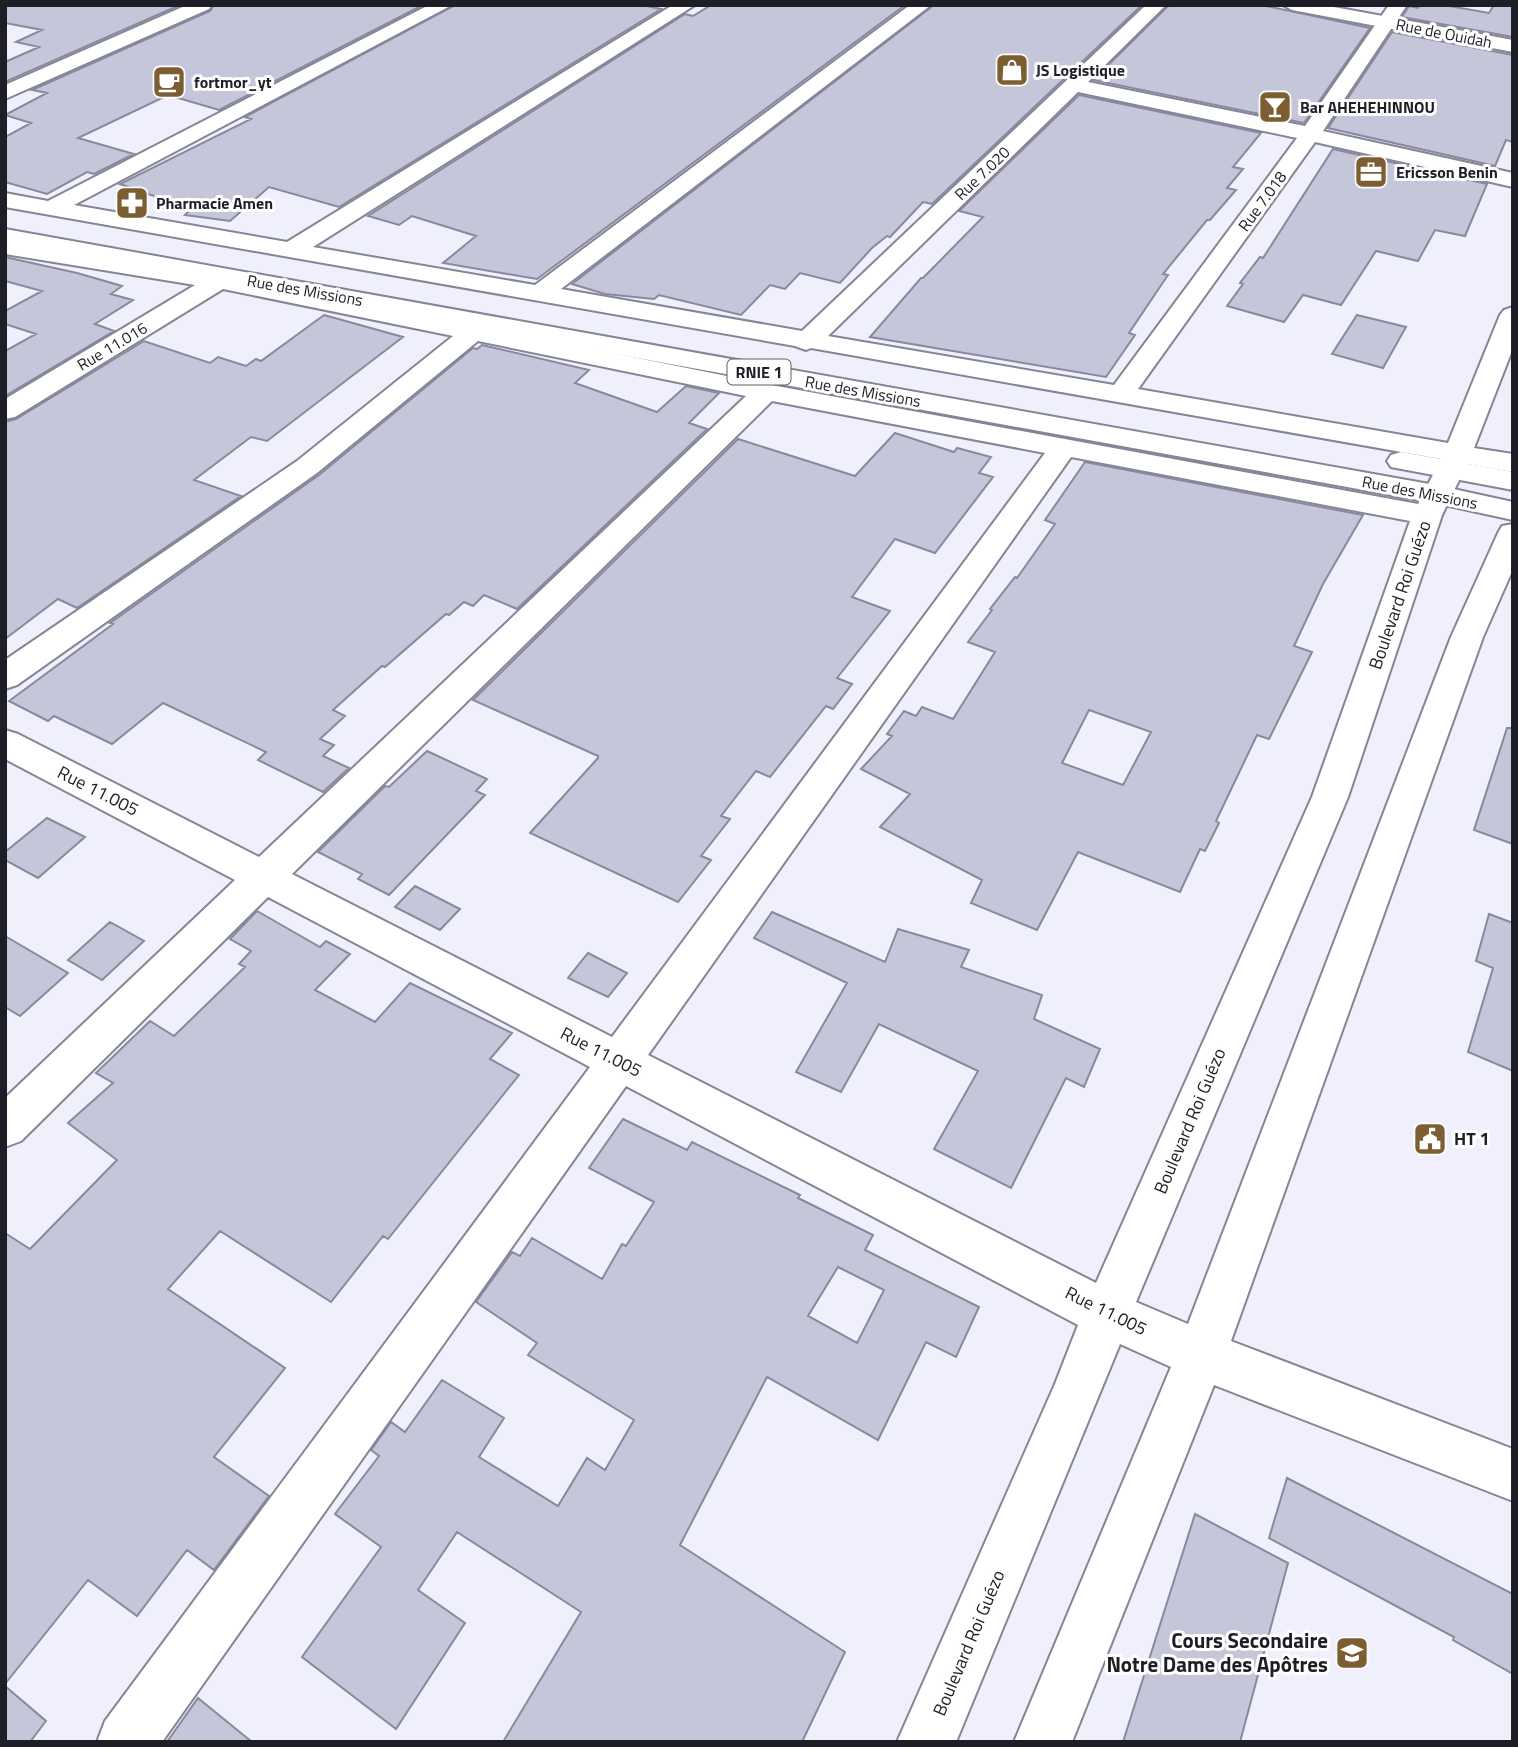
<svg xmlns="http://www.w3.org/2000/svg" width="1518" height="1747" viewBox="0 0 1518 1747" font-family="'Titillium Web',sans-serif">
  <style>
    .building { fill: #c6c6db; stroke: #89899d; stroke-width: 2; fill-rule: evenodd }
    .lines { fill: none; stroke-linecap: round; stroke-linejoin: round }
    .minor-casing { stroke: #858598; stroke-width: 4 }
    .major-casing { stroke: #858598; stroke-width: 4 }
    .highway-casing { stroke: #858598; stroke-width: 4 }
    .minor { fill: #fff; fill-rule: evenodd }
    .major { fill: #fff; fill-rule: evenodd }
    .highway { fill: #fff; fill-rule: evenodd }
    .labels { text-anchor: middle; stroke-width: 6; stroke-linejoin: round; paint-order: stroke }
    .far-street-label { font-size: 16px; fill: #1e1e26; stroke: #fefefe }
    .far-poi-label { font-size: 16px; font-weight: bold; fill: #1e1e26; stroke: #fefefe; text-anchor: start }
    .shield { fill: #fefefe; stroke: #616167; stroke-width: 2 }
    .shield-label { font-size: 16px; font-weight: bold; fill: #1e1e26 }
    .street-label { font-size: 18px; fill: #1e1e26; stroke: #fefefe }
    .poi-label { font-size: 18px; font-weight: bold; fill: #1e1e26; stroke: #fefefe; text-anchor: start }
    .near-poi-label { font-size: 21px; font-weight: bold; fill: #1e1e26; stroke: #fefefe; text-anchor: end }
  </style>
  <rect width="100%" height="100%" fill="#eff0fc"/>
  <path class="building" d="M5 5H180L5 82V62L39 47 16 42 42 30 5 23Z
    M214 5H423L219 110 168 95 78 138 134 154 94 174 87 172 47 194 5 182V137L31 123 5 115 47 93 32 90 210 11Z
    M455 5H642L661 9 339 207 269 187 230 221 185 215 189 211 163 208 171 202 120 184 251 119 245 117Z
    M711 5H905L537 279 443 263 476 236 412 216 399 225 368 216 685 14 693 16Z
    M934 5H1142L932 204 923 202 890 237 887 236 872 248 840 283 800 273 785 289 770 285 741 315 659 295 654 299 605 294 572 284Z
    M1169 5H1262L1370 28 1304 123 1093 80Z
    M1420 5 1449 6 1489 13 1494 5H1513V37L1402 17 1409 6 1418 8Z
    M1392 32 1513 55V142L1506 140 1495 166 1328 128Z
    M1079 95 1261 133 1233 167 1243 169 1227 188 1236 190 1210 220H1207L1163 274 1168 275 1129 333 1135 335 1106 377 870 337 921 278H923L983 217 959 211Z
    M1333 149 1487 184 1465 236 1435 230 1418 261 1376 251 1341 305 1303 295 1284 322 1227 306 1243 284 1240 283 1260 257 1263 258Z
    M5 257 77 273 122 286 111 294 133 300 95 324 114 331 5 396V351L36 334 5 324V311L42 291 5 281Z
    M324 315 403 337 267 441 251 437 194 480 241 496 77 608 58 599 5 639V422L16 419 144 341 210 363 218 357 246 366 256 359 261 361Z
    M1357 315 1406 327 1383 368 1332 354Z
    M482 345 589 370 575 383 657 412 686 386 719 393 689 423 707 429 517 609 484 595 473 606 464 602 449 615 446 614 385 667 382 666 333 710 345 716 320 739 334 745 323 756 349 768 323 792 258 760 266 752 163 703 112 744 54 716 48 721 9 701 113 624 110 623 319 475 473 348 477 349Z
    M895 433 954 452 957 448 991 457 979 473 993 477 935 553 895 539 852 597 890 611 837 678 852 684 833 709 826 706 770 777 756 771 721 816 730 819 701 856 711 860 678 902 530 833 598 758V756L473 700 738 439 855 476Z
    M1085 462 1363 515 1323 584 1294 646 1312 652 1269 739 1257 735 1216 821 1219 823 1205 851 1200 849 1180 892 1078 852 1037 930 971 903 982 880 880 827 910 794 861 769 892 736 887 734 904 711 916 716 922 707 953 719 995 652 968 642 992 610 990 609 1015 577 1017 578 1055 524 1045 520ZM1089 710 1151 732 1123 785 1062 763Z
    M1507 728H1513V844L1474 830Z
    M427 751 487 779 476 791 485 795 389 895 358 879 362 874 318 852 385 786 389 787Z
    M47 818 85 837 38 878 5 860V852Z
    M415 886 460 909 440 930 395 907Z
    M257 911 320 947 326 941 350 954 315 990 375 1022 410 983 512 1033 490 1059 519 1075 388 1239 383 1236 331 1302 220 1231 168 1289 285 1368 214 1457 269 1496 214 1570 187 1550 137 1616 88 1580 5 1684V1233L30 1249 117 1160 68 1123 113 1083 96 1073 150 1021 174 1036 245 967 239 964 251 951 230 939Z
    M772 912 885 962 898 929 969 950 961 967 1042 995 1034 1019 1100 1049 1084 1087 1066 1078 1011 1188 934 1149 978 1071 879 1024 841 1092 796 1072 847 983 754 938Z
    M1489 914 1513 923V1071L1468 1052 1493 968 1476 961Z
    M110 922 144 941 102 980 68 960Z
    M5 936 68 973 20 1016 5 1007Z
    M588 953 627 973 608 997 568 978Z
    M623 1119 687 1150 692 1142 800 1195 798 1198 873 1235 865 1250 979 1307 956 1357 926 1342 878 1440 767 1377 680 1545 845 1652 802 1742H503L581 1612 457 1532 418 1590 465 1623 396 1729 302 1657 381 1547 335 1514 379 1456 371 1450 391 1422 405 1432 442 1380 504 1418 479 1457 558 1506 587 1458 605 1470 634 1420 528 1355 537 1343 476 1302 512 1252 520 1256 532 1238 602 1279 622 1244 626 1246 654 1202 589 1168ZM838 1267 884 1290 857 1343 808 1316Z
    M1287 1478 1513 1594V1674L1453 1640 1454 1637 1269 1538Z
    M1195 1514 1288 1563 1240 1742H1123Z
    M5 1686 46 1721 30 1742H5Z
    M198 1698 252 1742H167Z"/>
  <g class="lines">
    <defs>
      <path id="minor" d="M187 5H212L209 9 5 99V85Z
        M429 5H452L74 205 287 242 673 5H695L313 247 535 285 910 5H931L561 289 802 331 1146 5H1166L1088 82 1305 126 1389 5H1407L1323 131 1513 173V187L1315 142 1138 389 1448 443 1500 315 1504 310 1513 307V348L1474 448 1513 454V472L1467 464 1442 515 1348 797 1136 1302 1188 1324 1451 637 1498 533 1502 526 1513 524V569L1483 637 1231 1341 1513 1449V1501L1214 1385 1072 1742H1014L1171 1367 1120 1344 956 1742H897L1055 1384 1078 1325 626 1086 162 1742H97L105 1721 590 1067 268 897 21 1141 5 1147V1098L235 880 5 759V730L18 734 259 857 746 396 478 341 317 473 17 685 5 689V660L297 461 453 336 223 289 15 417 5 419V399L195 285 5 254V240L219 274 766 384 1418 504 1441 459 811 348 806 350 795 346 5 207V193L48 201ZM1078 92 1297 138 1114 385 828 336ZM772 401 1045 453 612 1037 292 874ZM1071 457 1410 521 1312 797 1096 1283 648 1055Z"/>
      <path id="major" d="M1283 5H1323L1513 40V52L1292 10Z"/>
      <path id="highway" d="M5 229 1435 485 1513 502V520L1435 503 5 243Z
        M1401 452 1513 472V490L1391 467 1387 461 1391 455Z"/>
    </defs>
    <use href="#minor" class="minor-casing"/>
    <use href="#major" class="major-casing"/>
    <use href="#highway" class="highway-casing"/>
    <use href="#minor" class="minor"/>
    <use href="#major" class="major"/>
    <use href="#highway" class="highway"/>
  </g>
  <defs>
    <symbol id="shop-square" viewBox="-11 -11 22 22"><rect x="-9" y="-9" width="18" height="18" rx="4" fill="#7d5e33" stroke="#fefefe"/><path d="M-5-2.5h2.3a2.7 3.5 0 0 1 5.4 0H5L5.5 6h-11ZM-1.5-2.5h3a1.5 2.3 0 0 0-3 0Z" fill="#fff"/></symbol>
    <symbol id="cafe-square" viewBox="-11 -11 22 22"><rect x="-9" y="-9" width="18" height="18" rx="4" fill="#7d5e33" stroke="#fefefe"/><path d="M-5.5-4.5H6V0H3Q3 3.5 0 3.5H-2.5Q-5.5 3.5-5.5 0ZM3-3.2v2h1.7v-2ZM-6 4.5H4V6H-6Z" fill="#fff"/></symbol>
    <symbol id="bar-square" viewBox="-11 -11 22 22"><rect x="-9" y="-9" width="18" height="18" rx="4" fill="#7d5e33" stroke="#fefefe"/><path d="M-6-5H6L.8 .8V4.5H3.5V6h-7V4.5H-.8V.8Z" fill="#fff"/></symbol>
    <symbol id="office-square" viewBox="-11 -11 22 22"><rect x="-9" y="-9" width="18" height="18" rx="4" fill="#7d5e33" stroke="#fefefe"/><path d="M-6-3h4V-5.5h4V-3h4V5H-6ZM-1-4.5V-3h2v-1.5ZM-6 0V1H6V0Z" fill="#fff"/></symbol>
    <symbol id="pharmacy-square" viewBox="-11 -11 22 22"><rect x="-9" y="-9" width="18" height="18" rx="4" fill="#7d5e33" stroke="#fefefe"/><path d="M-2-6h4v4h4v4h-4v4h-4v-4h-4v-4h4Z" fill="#fff"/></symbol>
    <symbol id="civic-square" viewBox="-11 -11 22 22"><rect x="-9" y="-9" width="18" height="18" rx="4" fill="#7d5e33" stroke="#fefefe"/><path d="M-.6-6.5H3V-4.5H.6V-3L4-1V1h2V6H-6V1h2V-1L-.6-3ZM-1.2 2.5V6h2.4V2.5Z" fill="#fff"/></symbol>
    <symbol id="university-square" viewBox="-11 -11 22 22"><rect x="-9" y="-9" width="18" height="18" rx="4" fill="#7d5e33" stroke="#fefefe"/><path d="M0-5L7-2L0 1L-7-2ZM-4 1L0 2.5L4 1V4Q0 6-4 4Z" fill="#fff"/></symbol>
  </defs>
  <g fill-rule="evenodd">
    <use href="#shop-square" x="993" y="51" width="38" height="38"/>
    <use href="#cafe-square" x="150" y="63" width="38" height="38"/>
    <use href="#bar-square" x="1256" y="88" width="38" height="38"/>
    <use href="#office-square" x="1352" y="153" width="38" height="38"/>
    <use href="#pharmacy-square" x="113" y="184" width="38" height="38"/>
    <use href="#civic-square" x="1411" y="1120" width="38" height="38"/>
    <use href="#university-square" x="1333" y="1634" width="38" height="38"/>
  </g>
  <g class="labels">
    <g class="far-street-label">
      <text transform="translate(1444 33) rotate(11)" y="6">Rue de Ouidah</text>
      <text transform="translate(982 173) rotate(-44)" y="6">Rue 7.020</text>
      <text transform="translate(1262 201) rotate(-54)" y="6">Rue 7.018</text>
      <text transform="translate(305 290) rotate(10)" y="6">Rue des Missions</text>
      <text transform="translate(112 346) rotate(-31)" y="6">Rue 11.016</text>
      <text transform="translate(863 391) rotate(10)" y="6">Rue des Missions</text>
      <text transform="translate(1420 492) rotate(11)" y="6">Rue des Missions</text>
    </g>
    <g class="far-poi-label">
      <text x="1036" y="76">JS Logistique</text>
      <text x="194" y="88">fortmor_yt</text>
      <text x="1300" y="113">Bar AHEHEHINNOU</text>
      <text x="1396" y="178">Ericsson Benin</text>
      <text x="156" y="209">Pharmacie Amen</text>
    </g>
    <rect class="shield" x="727.5" y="359.5" width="63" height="25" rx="5"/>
    <g class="shield-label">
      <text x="759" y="378">RNIE 1</text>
    </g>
    <g class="street-label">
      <text transform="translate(1400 595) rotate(-71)" y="6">Boulevard Roi Guézo</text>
      <text transform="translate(98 791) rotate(27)" y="6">Rue 11.005</text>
      <text transform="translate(601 1052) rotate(27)" y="6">Rue 11.005</text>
      <text transform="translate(1190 1121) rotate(-67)" y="6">Boulevard Roi Guézo</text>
      <text transform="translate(1106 1311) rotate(26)" y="6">Rue 11.005</text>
      <text transform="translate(969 1643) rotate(-67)" y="6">Boulevard Roi Guézo</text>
    </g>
    <g class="poi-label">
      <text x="1454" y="1145">HT 1</text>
    </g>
    <g class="near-poi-label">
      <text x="1328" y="1648">Cours Secondaire<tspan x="1328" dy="24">Notre Dame des Apôtres</tspan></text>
    </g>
  </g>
  <rect width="1518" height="1747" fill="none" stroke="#1e1e26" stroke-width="14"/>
</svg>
